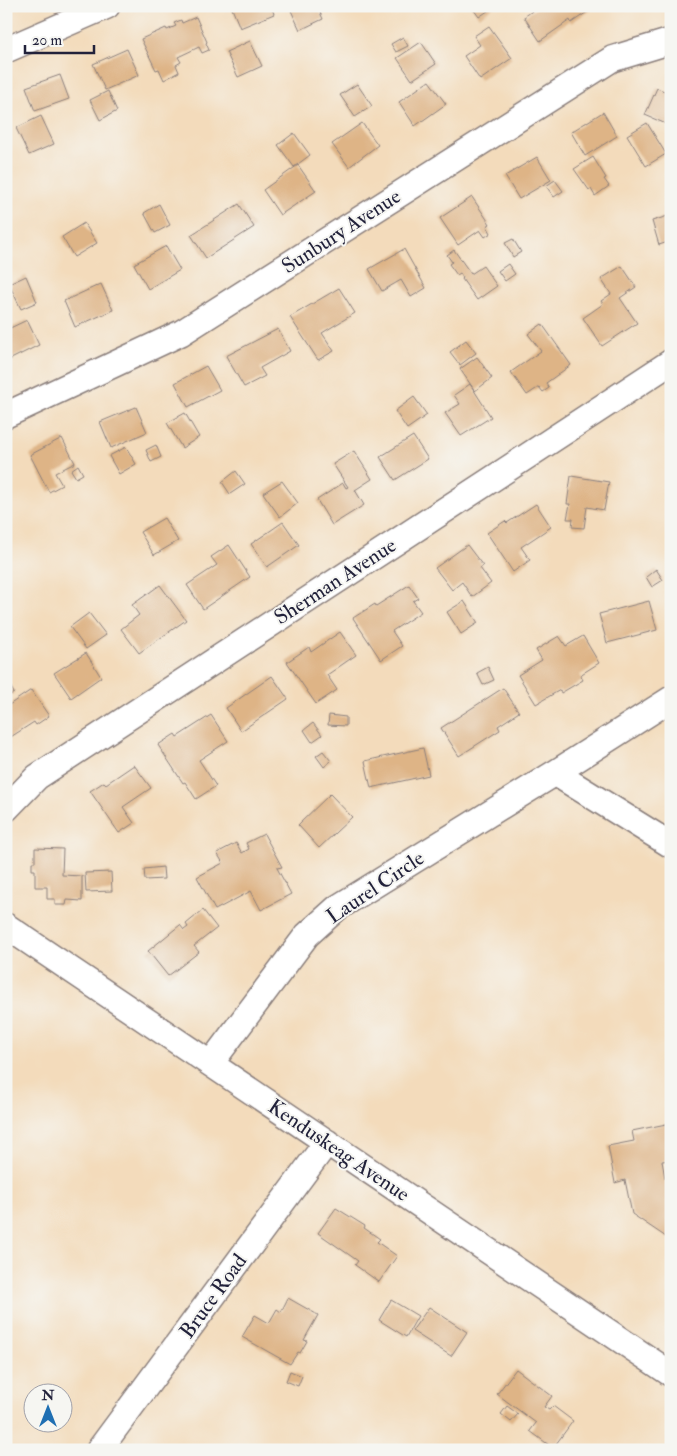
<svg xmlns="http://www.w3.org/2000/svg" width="677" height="1456" viewBox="0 0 677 1456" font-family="'IM FELL Double Pica',serif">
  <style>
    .building { fill: #deb486 }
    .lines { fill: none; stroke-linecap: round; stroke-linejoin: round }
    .street-casing { stroke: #8a7e7b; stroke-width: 28 }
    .street { stroke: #fff; stroke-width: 25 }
    .labels { text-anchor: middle; stroke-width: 4; stroke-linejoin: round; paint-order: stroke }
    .street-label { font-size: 21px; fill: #22223b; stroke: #f6f6f2 }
  </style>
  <rect width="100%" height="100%" fill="#f6f6f2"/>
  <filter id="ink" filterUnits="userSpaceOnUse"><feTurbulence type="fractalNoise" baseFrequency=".02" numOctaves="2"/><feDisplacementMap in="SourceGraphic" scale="10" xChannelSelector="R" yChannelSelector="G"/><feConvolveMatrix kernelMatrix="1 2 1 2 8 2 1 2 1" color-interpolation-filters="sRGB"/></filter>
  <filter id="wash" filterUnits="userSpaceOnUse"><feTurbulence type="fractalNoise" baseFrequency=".0096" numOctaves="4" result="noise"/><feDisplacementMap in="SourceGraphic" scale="20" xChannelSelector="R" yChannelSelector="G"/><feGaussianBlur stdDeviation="1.12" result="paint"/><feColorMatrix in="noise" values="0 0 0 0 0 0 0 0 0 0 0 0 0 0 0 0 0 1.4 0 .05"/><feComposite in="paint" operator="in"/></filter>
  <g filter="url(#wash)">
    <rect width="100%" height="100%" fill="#f3dbbb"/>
    <g id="blocks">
      <path class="building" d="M231 6H271L274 14 240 28Z
        M289 6H317L323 19 300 30Z
        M471 6H495L479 17Z
        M539 6H596L571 23 570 20 540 41 524 17Z
        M196 17 207 42 206 43 209 50 202 53 199 47 178 57 181 62 176 65 179 72 164 80 159 69 156 70 141 39 166 28 167 30 176 26 174 23 181 20 182 23Z
        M489 26 512 58 480 80 464 56 480 45 474 36Z
        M403 37 408 46 396 52 391 44Z
        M250 41 262 66 238 77 226 52Z
        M421 42 436 64 412 80 397 58Z
        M127 49 139 75 105 90 93 64Z
        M60 75 69 99 35 111 26 87Z
        M429 81 446 104 415 126 399 102Z
        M357 84 372 106 355 117 340 95Z
        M657 88 671 94V126L645 115Z
        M108 91 117 111 100 120 90 100Z
        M603 112 617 136 585 156 571 132Z
        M41 116 54 144 29 155 16 128Z
        M362 123 378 145 349 167 332 144Z
        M647 123 666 154 646 166 627 135Z
        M294 133 310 155 294 167 278 145Z
        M537 157 551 180 519 199 505 176Z
        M593 157 606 178 604 179 609 186 595 196 591 189 589 190 574 169Z
        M298 165 316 191 280 215 263 190Z
        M555 180 563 191 554 197 546 186Z
        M472 197 490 224 487 226 491 233 485 237 480 230 458 245 440 218Z
        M159 204 170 225 155 233 144 213Z
        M239 204 254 227 206 258 191 235Z
        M671 215V241L659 245 652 221Z
        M84 223 97 243 74 257 62 237Z
        M513 239 521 252 513 257 505 243Z
        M166 246 180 270 148 289 134 264Z
        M404 249 426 288 411 297 401 280 382 291 369 269Z
        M454 250 471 274 483 266 497 286 477 300 462 279 463 278 460 273 457 275 449 264 452 262 447 255Z
        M508 264 515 274 505 281 498 271Z
        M622 266 636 287 620 298 637 323 602 346 583 318 603 304 601 301 611 294 601 279Z
        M26 276 37 302 21 309 9 284Z
        M101 284 113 310 75 327 64 301Z
        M339 288 355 313 322 333 334 351 318 360 290 317Z
        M27 320 39 345 7 361 6 330Z
        M542 324 571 365 546 383 549 388 543 392 539 387 527 395 511 372 541 351 528 334Z
        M278 329 290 351 260 368 265 376 244 387 226 356Z
        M466 340 476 353 460 365 450 352Z
        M477 357 492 378 475 391 460 369Z
        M206 366 220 390 188 407 175 383Z
        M470 384 491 417 461 436 445 413 460 404 454 395Z
        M414 397 427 415 407 429 395 411Z
        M136 407 147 432 111 448 100 422Z
        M185 413 199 437 182 448 167 423Z
        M413 436 428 459 395 480 380 457Z
        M62 438 75 463 55 473 62 485 49 492 30 455Z
        M156 445 161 457 151 462 146 450Z
        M126 447 136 464 119 474 109 456Z
        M354 451 372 479 355 490 364 505 332 525 317 500 343 483 346 488 348 487 333 464Z
        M78 465 83 474 76 478 71 470Z
        M236 471 245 484 230 494 222 482Z
        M571 476 609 482 604 510 587 507 584 528 572 527 573 519H567L570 504H567Z
        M282 481 298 503 280 517 263 493Z
        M536 504 551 527 521 547 530 560 513 572 487 533 505 521 507 523Z
        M164 518 178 541 154 555 140 532Z
        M283 522 299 545 267 567 251 544Z
        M229 545 250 577 203 609 187 585 217 565 211 557Z
        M467 545 483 566 480 568 491 583 472 597 462 582 452 590 435 568Z
        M656 569 663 580 652 587 646 577Z
        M160 585 186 620 139 653 121 629 139 615 132 605Z
        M409 585 418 598 413 601 421 612 392 631 402 646 381 660 353 618 375 604 376 606Z
        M464 601 478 623 461 634 447 612Z
        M649 601 657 630 607 643 599 614Z
        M89 613 106 635 86 649 70 627Z
        M340 632 356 655 327 675 337 690 316 704 287 662 309 647 311 652Z
        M559 636 566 646 583 636 599 663 580 675 583 680 561 693 560 690 536 704 518 675 542 660 536 650Z
        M86 653 101 677 71 698 54 673Z
        M488 667 494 680 483 685 477 673Z
        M272 676 288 699 241 731 226 708Z
        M8 682 14 693 6 697V683Z
        M503 688 519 712 498 726 500 730 459 756 441 728Z
        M31 690 49 716 36 725 34 722 6 740V707Z
        M211 715 228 741 199 760 216 786 196 799 185 782 183 783 158 745 175 734 177 737Z
        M329 715 346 717V726L328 725Z
        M313 723 322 735 312 742 304 730Z
        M423 748 429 775 371 788 365 761Z
        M323 751 331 761 324 767 316 756Z
        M134 765 151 788 123 807 134 823 119 833 90 791 104 782 106 784Z
        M330 794 352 817 319 848 298 825Z
        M264 834 282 867 277 868 291 894 261 910 251 891 215 910 197 877 223 863 217 853 236 843 242 853 249 849 246 843Z
        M35 848 63 849 62 875 82 876V901L67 900 66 905H55V899H47V887H35V870H32V862H35Z
        M163 867 164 879 145 880 144 869Z
        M111 872 112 891 86 892 85 873Z
        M203 910 217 928 194 946 199 952 168 976 148 951 180 925 184 930 188 927 186 924Z
        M671 1123V1160L662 1161 665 1178 671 1177V1237L669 1239 632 1214 625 1180 615 1183 608 1146 634 1141 632 1131Z
        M336 1208 365 1226 364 1228 380 1239 377 1242 397 1256 379 1282 355 1265 358 1261 318 1233Z
        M288 1298 318 1315 304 1340 307 1341 300 1353 298 1352 290 1364 242 1337 255 1315 269 1323 277 1309 281 1312Z
        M391 1300 418 1316 406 1337 379 1320Z
        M429 1307 467 1332 451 1356 412 1331Z
        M516 1369 552 1396 544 1407 549 1410 553 1406 573 1421 553 1448 530 1431 536 1423 497 1394Z
        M290 1371 302 1376 298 1386 286 1381Z
        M507 1406 518 1414 511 1422 501 1414Z"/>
    </g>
  </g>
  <g filter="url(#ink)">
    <use href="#blocks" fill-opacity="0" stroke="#8a7e7b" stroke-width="1"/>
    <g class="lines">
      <defs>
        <path id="street" d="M6 50 107 6
          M6 415 181 333 612 59 671 41
          M671 699 555 773 671 845
          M6 809 37 777 671 362
          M6 926 671 1374
          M211 1063 307 935 337 908 555 773
          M99 1450 327 1142"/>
      </defs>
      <use href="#street" class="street-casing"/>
      <use href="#street" class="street"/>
    </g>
  </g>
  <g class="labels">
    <g class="street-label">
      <text transform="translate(341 231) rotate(-33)" y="7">Sunbury Avenue</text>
      <text transform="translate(335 581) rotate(-33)" y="7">Sherman Avenue</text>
      <text transform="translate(375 887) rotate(-34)" y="7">Laurel Circle</text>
      <text transform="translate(339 1150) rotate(34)" y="7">Kenduskeag Avenue</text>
      <text transform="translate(213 1296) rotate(-54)" y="7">Bruce Road</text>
    </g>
  </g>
  <rect width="677" height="1456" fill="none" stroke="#f6f6f2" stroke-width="25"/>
  <g transform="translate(48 1408)"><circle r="24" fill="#f6f6f2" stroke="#a1a1a9"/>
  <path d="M0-4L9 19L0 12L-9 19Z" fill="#1f6fb2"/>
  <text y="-8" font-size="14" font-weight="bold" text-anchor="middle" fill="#22223b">N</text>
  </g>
  <path d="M25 45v8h69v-8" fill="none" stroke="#22223b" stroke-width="2.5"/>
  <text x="32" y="45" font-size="15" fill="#22223b" stroke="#f6f6f2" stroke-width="4" paint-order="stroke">20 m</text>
</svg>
